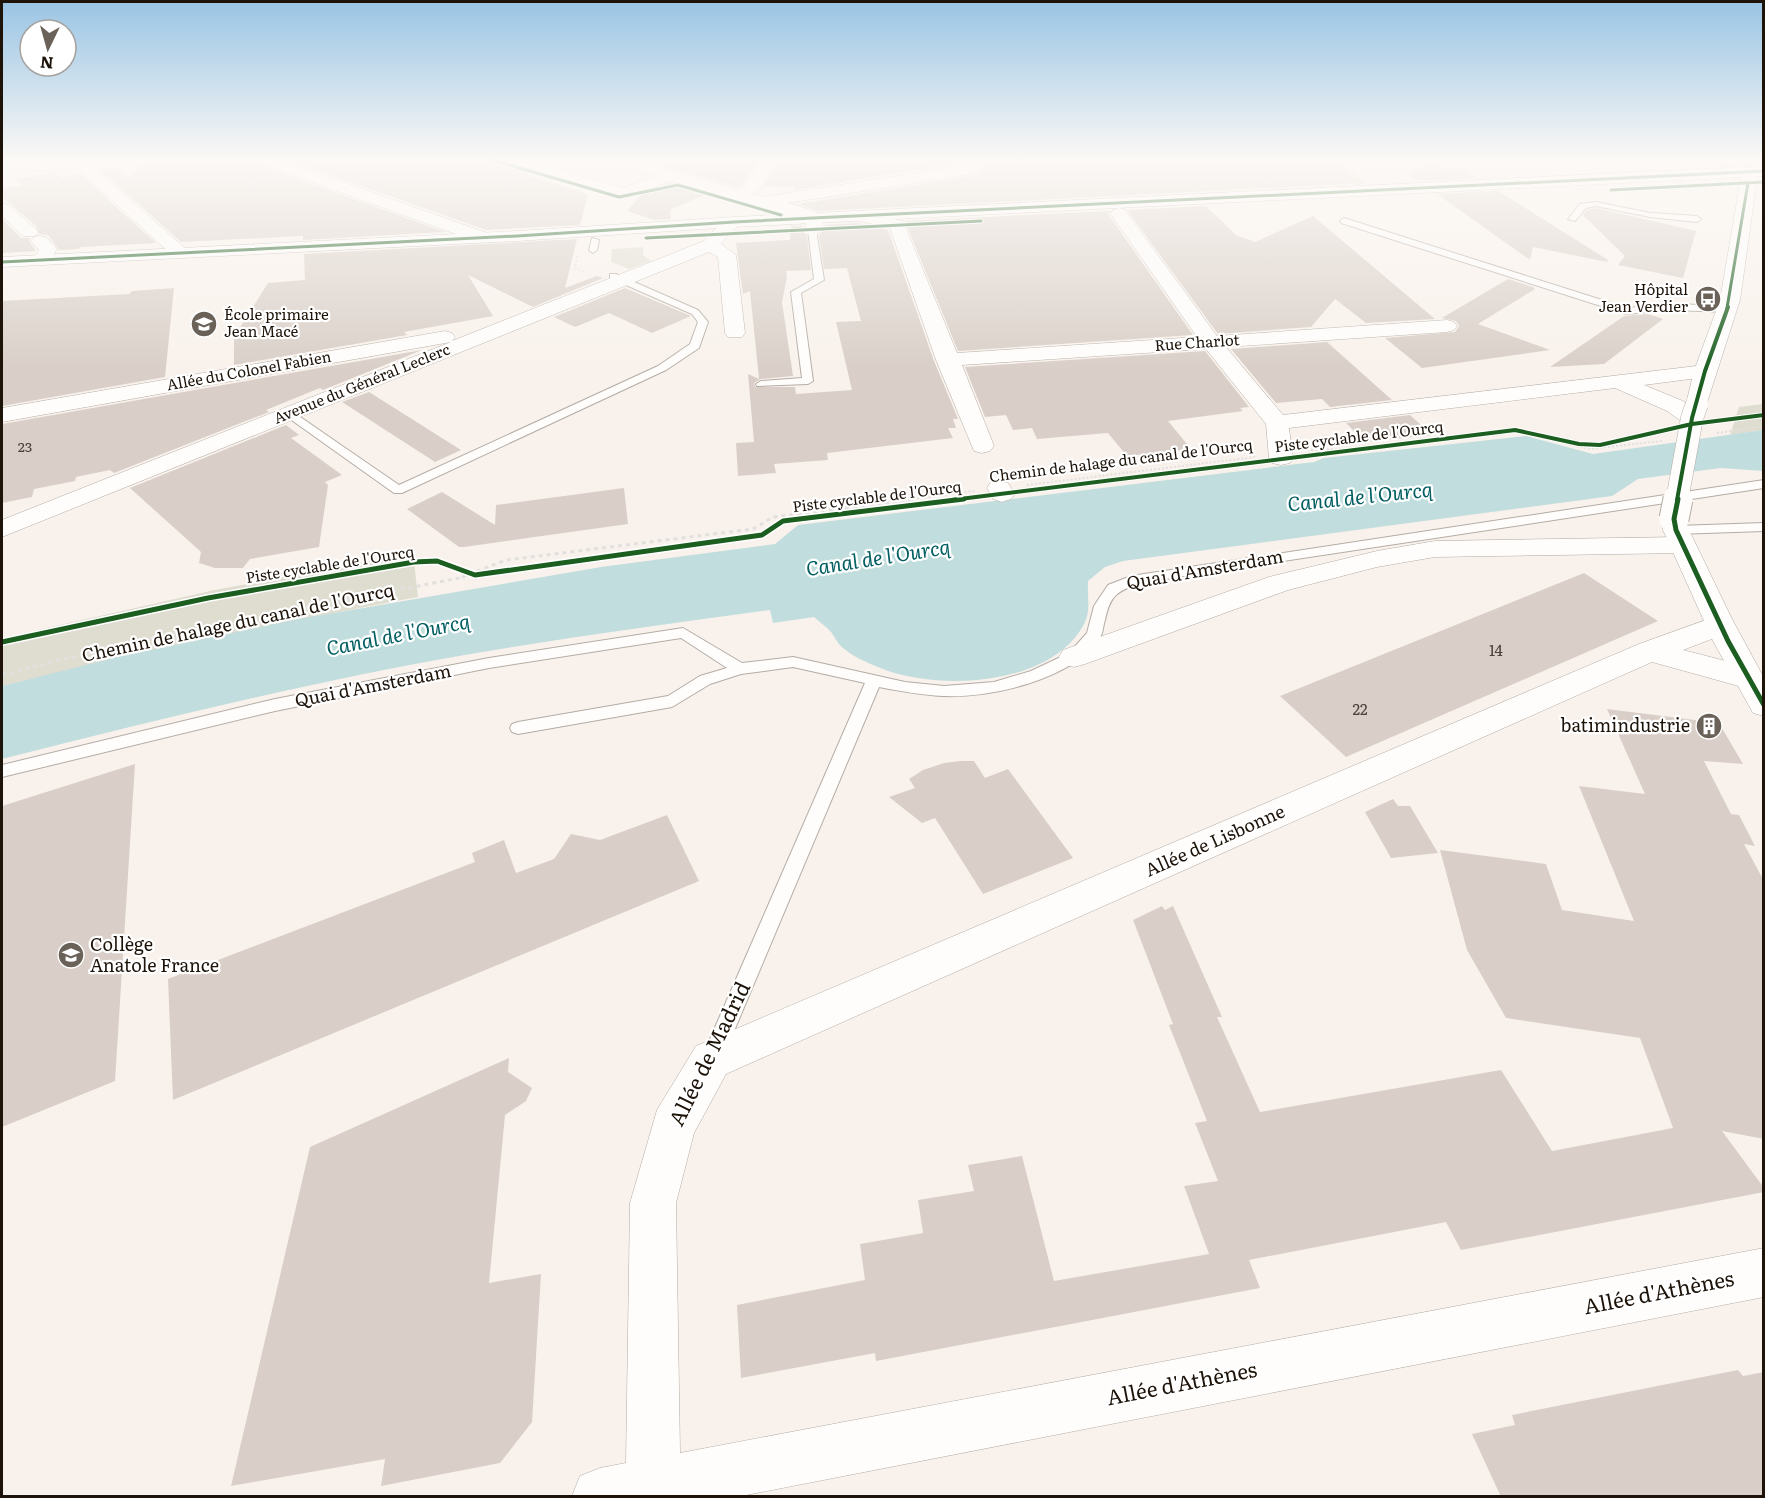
<svg xmlns="http://www.w3.org/2000/svg" width="1765" height="1498" viewBox="0 0 1765 1498" font-family="Literata,serif">
  <style>
    .green { fill: #deddcf }
    .water { fill: #c2dddd }
    .building { fill: #d9cfc8 }
    .lines { fill: none; stroke-linecap: round; stroke-linejoin: round }
    .service-casing { stroke: #b4aca4; stroke-width: 2 }
    .minor-casing { stroke: #b4aca4; stroke-width: 1 }
    .tertiary-casing { stroke: #b4aca4; stroke-width: 1 }
    .secondary-casing { stroke: #b4aca4; stroke-width: 1 }
    .primary-casing { stroke: #b4aca4; stroke-width: 1 }
    .path-far1 { stroke: #e2e0de; stroke-width: 2; stroke-dasharray: 2 2; stroke-linecap: butt }
    .path { stroke: #e2e0de; stroke-width: 3; stroke-dasharray: 4 4; stroke-linecap: butt }
    .service { fill: #fefdfc; fill-rule: evenodd }
    .minor { fill: #fefdfc; fill-rule: evenodd }
    .tertiary { fill: #fefdfc; fill-rule: evenodd }
    .secondary { fill: #fefdfc; fill-rule: evenodd }
    .primary { fill: #fefdfc; fill-rule: evenodd }
    .tertiary-bridge-far1-casing { stroke: #b4aca4; stroke-width: 23; stroke-linecap: butt }
    .tertiary-bridge-casing { stroke: #b4aca4; stroke-width: 31; stroke-linecap: butt }
    .tertiary-bridge-far1 { stroke: #fefdfc; stroke-width: 22 }
    .tertiary-bridge { stroke: #fefdfc; stroke-width: 29 }
    .cycleway-far2-casing { stroke: #fff; stroke-width: 5 }
    .cycleway-far1-casing { stroke: #fff; stroke-width: 6 }
    .cycleway-casing { stroke: #fff; stroke-width: 8 }
    .cycleway-far2 { stroke: #1b5e20; stroke-width: 3 }
    .cycleway-far1 { stroke: #1b5e20; stroke-width: 4 }
    .cycleway { stroke: #1b5e20; stroke-width: 5 }
    .labels { text-anchor: middle; stroke-width: 4.5; stroke-linejoin: round; paint-order: stroke }
    .far-number-label { font-size: 14px; fill: #4c4239 }
    .far-poi-label { font-size: 15px; fill: #1d1309; stroke: #fff; text-anchor: end }
    .far-street-label { font-size: 15px; fill: #1d1309; stroke: #fff }
    .number-label { font-size: 15px; fill: #4c4239 }
    .street-label { font-size: 18px; fill: #1d1309; stroke: #fff }
    .poi-label { font-size: 18px; fill: #1d1309; stroke: #fff; text-anchor: end }
    .water-label { font-size: 20px; font-style: italic; fill: #005e62; stroke: #fff }
    .near-street-label { font-size: 21px; fill: #1d1309; stroke: #fff }
  </style>
  <rect width="100%" height="100%" fill="#f9f2ec"/>
  <path class="green" d="M643 247V255L651 261 629 269 611 262 612 249Z
    M1763 404V430L1730 435 1739 407Z
    M415 552 414 562 418 597C278 623 140 652 2 686V638L215 590Z"/>
  <path class="water" d="M1763 430V471L1721 468 1638 479 1612 496 1123 561 1105 567 1088 581C1087 595 1091 609 1085 622 1054 687 935 692 878 667 865 662 852 656 842 647 837 643 835 637 831 632 826 626 819 622 814 617L773 623 770 610C644 627 518 644 394 668 262 694 132 726 2 759V686L122 656 299 619 601 567 775 544 798 525 1314 462 1324 458 1526 436 1593 454Z"/>
  <path class="building" d="M203 160H256L259 165 445 232 303 240V236L181 242 99 169 117 168 129 177 138 167Z
    M288 160H498L501 165 530 173 526 175 588 194 580 225 486 230Z
    M672 160H758L742 185 738 187 665 167Z
    M860 160H972L794 190 795 187 764 186 778 161 855 163Z
    M997 160H1163V163L1225 161 1234 162 1238 166 1335 161 1366 183 818 211 798 204 972 176Z
    M1439 164 1447 169H1462L1477 178 1418 181 1408 174 1430 165Z
    M53 172 61 178 80 174 156 243 81 247 78 249 59 250 48 235 39 234 36 226 2 197V189L22 185 16 180Z
    M670 183 707 194 670 210 671 219 654 220 627 211 642 194Z
    M1498 191 1608 260 1607 262 1533 247 1530 260 1437 194Z
    M1206 206 1236 235 1255 242 1313 216 1435 319 1366 323 1335 299 1311 327 1218 334 1127 210Z
    M1596 208 1696 231 1683 278 1618 265 1625 256 1583 215 1587 210Z
    M1110 211 1108 214 1193 335 958 351 905 221Z
    M2 219 21 238H30L29 241 36 251 2 253Z
    M858 223 888 230 934 361 958 419H953L956 428H948L953 438 827 453 828 460 774 464 776 473 738 476 736 443 754 442 748 374 759 379 750 291 743 294 736 243 790 240 791 226H802L801 231 807 236 811 270 786 271 787 277 782 302 793 376 761 379 754 383 755 387H795L796 394 852 390 836 322 861 321 847 268 824 269 819 236 826 225Z
    M577 239 565 288 597 276 603 278 533 307 468 275 493 316 404 332 407 335 234 365V337L268 283 305 280 304 254Z
    M1508 279 1533 287 1535 289 1478 324 1550 350 1422 368 1385 338 1455 332 1459 326 1456 321 1442 318Z
    M174 288 165 377 2 406V301L129 294 132 291Z
    M625 288 691 316 652 333 609 313 575 327 554 317Z
    M1648 314 1663 319 1604 364 1550 367 1624 316Z
    M1327 342 1392 400 1330 407 1322 399 1276 403 1231 349Z
    M422 350 323 390 320 388 266 410 269 412 114 473 110 470 76 477 75 481 34 489 32 497 2 503V424Z
    M1205 351 1249 407 1240 408 1243 411 1168 421 1191 449 1127 456 1108 433 1037 439 1032 428 1013 430 1006 415 985 417 965 367Z
    M369 392 461 450 435 462 342 402Z
    M1410 415 1432 435 1365 442 1346 423Z
    M286 425 299 435 291 438 342 475 325 482 328 485 319 547 250 559 243 568H215L199 563 201 552 130 488Z
    M624 488 628 524 464 547H459L407 509 442 492 495 525 496 505Z
    M1584 573 1658 621 1346 757 1280 696Z
    M1607 709 1719 723 1743 764 1704 761 1731 814 1739 815 1755 846 1744 844 1764 881V1139L1722 1131 1764 1188V1192L1461 1250 1446 1222 1249 1260 1260 1288 876 1361 875 1353 741 1378 737 1305 865 1280 860 1244 923 1233 918 1200 974 1191 968 1165 1022 1156 1054 1281 1209 1254 1184 1186 1218 1181 1195 1123 1207 1121 1169 1025 1173 1024 1133 920 1162 906 1165 910 1173 906 1222 1017H1217L1260 1112 1501 1070 1552 1151 1673 1128 1640 1038 1506 1018 1467 950 1440 850 1546 864 1562 910 1634 921 1579 786 1645 794Z
    M961 761H974L985 778 1008 769 1073 858 983 894 935 818 922 823 889 797 915 788 909 779 923 770 944 763Z
    M135 764 115 1081 2 1127V806Z
    M1393 799 1398 806H1410L1438 853 1391 858 1365 812Z
    M667 815 699 881 173 1100 168 979 475 862 472 853 504 840 516 873 554 859 571 834 600 840Z
    M509 1058 508 1072 532 1088 526 1101 505 1115 489 1283 541 1274 532 1422 500 1463 381 1486 385 1459 231 1486 310 1147Z
    M1738 1370 1743 1376 1764 1372V1497H1501L1472 1434 1515 1425 1512 1415Z"/>
  <g class="lines">
    <defs>
      <path id="service" d="M1596 202 1650 213 1697 216 1701 219 1697 222 1650 217 1596 206 1586 208 1575 221 1568 219 1580 204Z
        M1344 218 1627 308 1672 304 1727 306 1732 309 1727 312 1672 310 1626 314 1341 223 1340 221Z
        M812 227 816 230 824 280 801 293 813 381 808 384 757 386 756 384 761 381 802 378 791 292 814 279 808 230Z
        M592 238 599 240 597 250 593 253 589 250Z
        M610 274H616L698 310 708 322 699 348 666 370 402 493H394L283 414 289 411 293 412 399 485 658 366 690 344 698 322 692 314 610 278Z
        M1764 480V488L1139 583C1116 592 1110 596 1105 620 1103 626 1103 633 1100 638 1072 680 990 698 943 696 921 695 900 691 879 687L721 1062 714 1065 707 1062 703 1055 865 683 793 667 741 674 710 684 672 707 518 734 512 732 510 728 512 724 518 722 668 696 700 676 727 668 681 638 489 668 275 711 2 777V765L275 699 489 658 683 628 742 663 793 657 905 682 944 686 994 682 1031 671 1069 653 1087 633 1094 606 1108 585 1131 576Z
        M1764 523V531L1676 534 1669 530 1676 526Z"/>
      <path id="minor" d="M56 160H145L138 164 93 167 186 249 189 253 186 257H174L77 168 2 172V163Z
        M258 160H280L490 234 493 238 490 242H478L260 163Z
        M636 160H652L643 169 638 171 630 166Z
        M761 160H776C767 175 757 203 735 197L733 194 744 187Z
        M977 160H995L972 174 756 208 748 203 756 198 968 165Z
        M1742 160H1764V165L1749 164Z
        M2 203 8 205 35 228 38 232 35 236H23L2 216Z
        M1118 208 1124 209 1217 336 1447 320 1454 322 1457 326 1454 330 1447 332 1226 347 1283 415 1705 365 1713 366 1716 371 1713 376 1644 385 1683 401 1703 418 1700 423 1692 425 1684 423 1667 411 1615 388 1289 428 1293 458 1290 463 1281 465 1272 463 1269 458 1266 424 1206 349 962 365 994 446 990 451 982 453 974 451 936 360 890 228 855 220 853 216 861 211 903 221 957 353 1197 337 1110 213Z
        M720 229 726 230 729 234 721 244 736 255 745 333 742 337H728L725 333 718 257 709 252 2 537V520L451 342 2 422V408L445 331 452 333 455 337 452 341 704 241 714 230Z
        M40 236 46 237 57 249 48 264H36L33 260 39 250 31 241 34 237Z
        M999 481 1008 483 1015 494 1011 499 1002 502 993 499 987 488 990 483Z
        M1683 537 1692 539 1696 545 1692 551 1683 553 1435 557 1377 567 1288 590 1085 664 1074 667 1063 664 1059 657 1063 650 1269 577 1377 551 1435 541Z
        M1720 615 1730 618 1735 625 1730 632 1683 650 1757 669 1761 677 1757 685 1746 688 1652 662 726 1074 694 1133 676 1203 680 1453 1764 1248V1297L741 1496H572L580 1476 600 1468 626 1463 630 1203 657 1110 696 1046 1639 644Z"/>
      <path id="tertiary" d="M1750 167 1758 172 1740 300 1705 409 1697 411 1689 409 1686 404 1694 371 1720 300 1742 172Z
        M1674 511 1683 513 1689 530 1732 619 1764 678V716L1753 713 1713 641 1663 530 1661 519 1665 513Z"/>
      <path id="secondary" d="M500 160H525L623 188 654 176 609 163 607 160H632L805 208 821 214 824 225 818 234H806L803 230 807 221 670 181 624 198 502 163Z
        M734 217 742 222 726 238H714L711 234C717 227 725 219 734 217Z"/>
      <path id="primary" d="M1764 166V176L734 227 517 241 2 267V257L517 231 734 217Z"/>
    </defs>
    <use href="#service" class="service-casing"/>
    <use href="#minor" class="minor-casing"/>
    <use href="#tertiary" class="tertiary-casing"/>
    <use href="#secondary" class="secondary-casing"/>
    <use href="#primary" class="primary-casing"/>
    <path class="path-far1" d="M577 256 575 268 584 272
      M1436 427 1449 438
      M1717 433 1764 426
      M1307 450 1355 449 1515 432 1589 449 1662 441
      M1027 485 1255 457
      M905 500 975 491"/>
    <path class="path" d="M462 577 506 560 753 529 773 517 916 499
      M2 675 131 642 464 577"/>
    <use href="#service" class="service"/>
    <use href="#minor" class="minor"/>
    <use href="#tertiary" class="tertiary"/>
    <use href="#secondary" class="secondary"/>
    <use href="#primary" class="primary"/>
    <defs>
      <path id="tertiary-bridge-far1" d="M1677 500 1692 418 1697 404"/>
      <path id="tertiary-bridge" d="M1674 519 1678 499"/>
    </defs>
    <use href="#tertiary-bridge-far1" class="tertiary-bridge-far1-casing"/>
    <use href="#tertiary-bridge" class="tertiary-bridge-casing"/>
    <use href="#tertiary-bridge-far1" class="tertiary-bridge-far1"/>
    <use href="#tertiary-bridge" class="tertiary-bridge"/>
    <defs>
      <path id="cycleway-far2" d="M492 160 619 197 678 185 781 215
        M1611 190 1764 182
        M646 238 981 221
        M2 262 517 236 734 222 1764 171
        M1727 308 1748 183"/>
      <path id="cycleway-far1" d="M952 500 1515 430 1579 444 1600 445 1692 424 1764 415
        M1677 500 1692 418 1705 371 1728 307"/>
      <path id="cycleway" d="M1678 499 1674 519 1676 530 1728 641 1764 705
        M2 642 208 598 414 562 437 561 475 575 762 535 783 521 964 499"/>
    </defs>
    <use href="#cycleway-far2" class="cycleway-far2-casing"/>
    <use href="#cycleway-far1" class="cycleway-far1-casing"/>
    <use href="#cycleway" class="cycleway-casing"/>
    <use href="#cycleway-far2" class="cycleway-far2"/>
    <use href="#cycleway-far1" class="cycleway-far1"/>
    <use href="#cycleway" class="cycleway"/>
  </g>
  <linearGradient id="sky" x2="0" y2="1"><stop stop-color="#99c4e4"/><stop offset="0.43" stop-color="#fcf9f6"/><stop offset="1" stop-color="#fcf9f6" stop-opacity="0"/></linearGradient>
  <rect width="1765" height="370" fill="url(#sky)"/>
  <defs>
    <symbol id="bus-disc" viewBox="-11 -11 22 22"><circle r="9.5" fill="#6a6158" stroke="#fff"/><path d="M-5-6H5V4H4V6H2V4H-2V6H-4V4H-5ZM-3.5-4V0h7V-4ZM-3.5 1.2v1.5H-2V1.2ZM2 1.2v1.5H3.5V1.2Z" fill="#fff"/></symbol>
    <symbol id="school-disc" viewBox="-11 -11 22 22"><circle r="9.5" fill="#6a6158" stroke="#fff"/><path d="M0-5L7-2L0 1L-7-2ZM-4 1L0 2.5L4 1V4Q0 6-4 4Z" fill="#fff"/></symbol>
    <symbol id="building-disc" viewBox="-11 -11 22 22"><circle r="9.5" fill="#6a6158" stroke="#fff"/><path d="M-4-6H4V6H1V3H-1V6H-4ZM-2.5-4.3h1.7v1.8h-1.7ZM.8-4.3h1.7v1.8H.8ZM-2.5-1h1.7V.8h-1.7ZM.8-1h1.7V.8H.8Z" fill="#fff"/></symbol>
  </defs>
  <g fill-rule="evenodd">
    <use href="#bus-disc" x="1693" y="284" width="30" height="30"/>
    <use href="#school-disc" x="189" y="309" width="30" height="30"/>
    <use href="#building-disc" x="1694" y="711" width="30" height="30"/>
    <use href="#school-disc" x="56" y="940" width="30" height="30"/>
  </g>
  <g class="labels">
    <g class="far-number-label">
      <text x="25" y="452">23</text>
    </g>
    <g class="far-poi-label">
      <text x="1688" y="295">Hôpital<tspan x="1688" dy="17">Jean Verdier</tspan></text>
      <text x="224" y="320" text-anchor="start">École primaire<tspan x="224" dy="17">Jean Macé</tspan></text>
    </g>
    <g class="far-street-label">
      <text transform="translate(1197 343) rotate(-4)" y="5">Rue Charlot</text>
      <text transform="translate(249 371) rotate(-10)" y="5">Allée du Colonel Fabien</text>
      <text transform="translate(362 384) rotate(-22)" y="5">Avenue du Général Leclerc</text>
      <text transform="translate(1359 437) rotate(-7)" y="5">Piste cyclable de l'Ourcq</text>
      <text transform="translate(1121 461) rotate(-7)" y="5">Chemin de halage du canal de l'Ourcq</text>
      <text transform="translate(877 497) rotate(-7)" y="5">Piste cyclable de l'Ourcq</text>
      <text transform="translate(330 565) rotate(-9)" y="5">Piste cyclable de l'Ourcq</text>
    </g>
    <g class="number-label">
      <text x="1496" y="656">14</text>
      <text x="1360" y="715">22</text>
    </g>
    <g class="street-label">
      <text transform="translate(1205 570) rotate(-10)" y="6">Quai d'Amsterdam</text>
      <text transform="translate(238 623) rotate(-12)" y="6">Chemin de halage du canal de l'Ourcq</text>
      <text transform="translate(373 686) rotate(-11)" y="6">Quai d'Amsterdam</text>
      <text transform="translate(1215 841) rotate(-24)" y="6">Allée de Lisbonne</text>
    </g>
    <g class="poi-label">
      <text x="1690" y="732">batimindustrie</text>
      <text x="90" y="951" text-anchor="start">Collège<tspan x="90" dy="21">Anatole France</tspan></text>
    </g>
    <g class="water-label">
      <text transform="translate(1360 497) rotate(-6)" y="7">Canal de l'Ourcq</text>
      <text transform="translate(878 558) rotate(-9)" y="7">Canal de l'Ourcq</text>
      <text transform="translate(398 635) rotate(-11)" y="7">Canal de l'Ourcq</text>
    </g>
    <g class="near-street-label">
      <text transform="translate(710 1054) rotate(-64)" y="7">Allée de Madrid</text>
      <text transform="translate(1659 1293) rotate(-11)" y="7">Allée d'Athènes</text>
      <text transform="translate(1182 1384) rotate(-11)" y="7">Allée d'Athènes</text>
    </g>
  </g>
  <rect width="1765" height="1498" fill="none" stroke="#1d1309" stroke-width="6"/>
  <g transform="translate(48 48) rotate(185)"><circle r="28" fill="#ffffff" stroke="#a5a19d" stroke-width="1.5"/>
  <path d="M0-4.5L10 22L0 15L-10 22Z" fill="#6a6158"/>
  <text y="-9" font-size="16" font-weight="bold" text-anchor="middle" fill="#1d1309">N</text>
  </g>
</svg>
